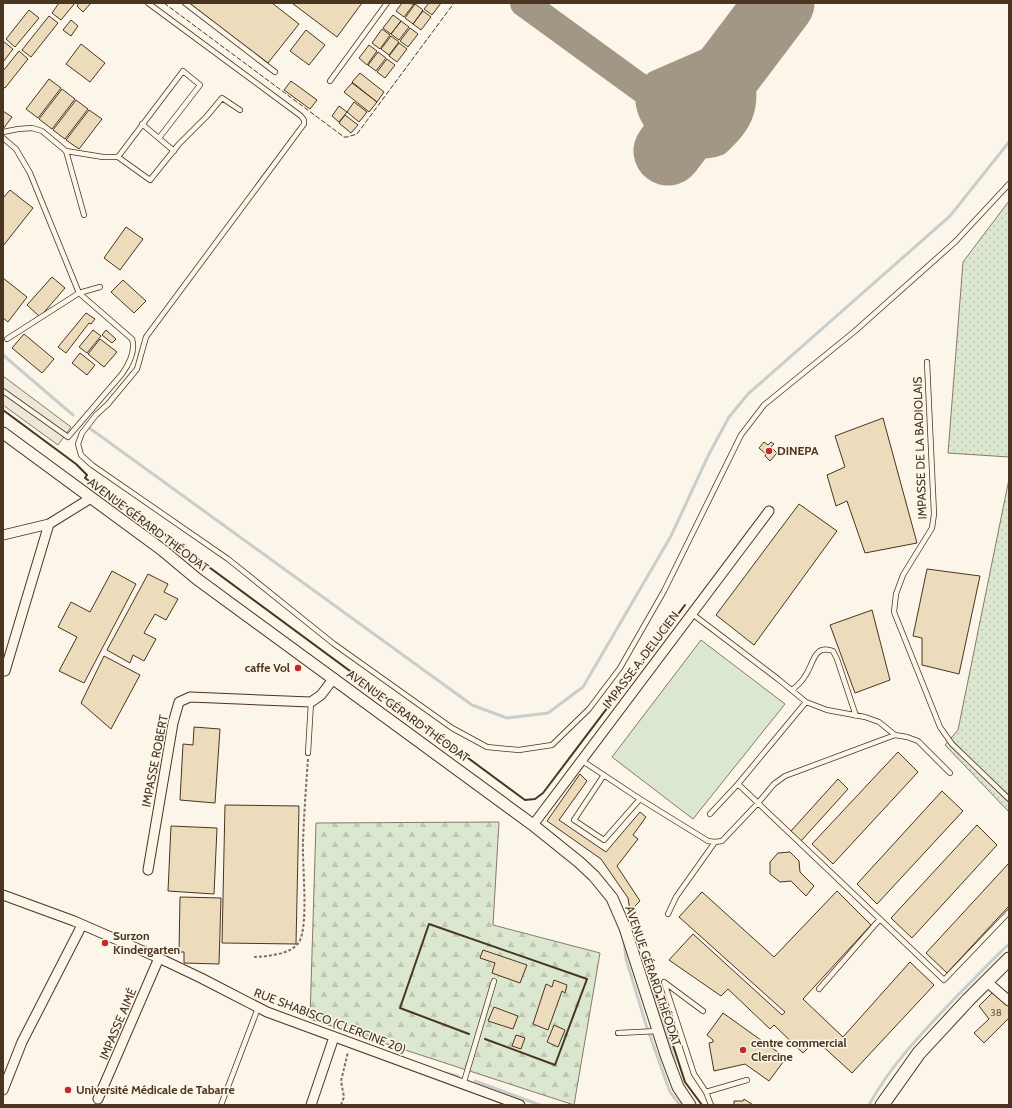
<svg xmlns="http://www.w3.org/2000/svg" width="1012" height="1108" viewBox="0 0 1012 1108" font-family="Cabin,sans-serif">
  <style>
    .grass { fill: url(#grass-dots); stroke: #887966 }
    .forest { fill: url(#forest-firs); stroke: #887966 }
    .pitch { fill: #dce7d0; stroke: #887966 }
    .parking { fill: #ede7d9; stroke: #887966 }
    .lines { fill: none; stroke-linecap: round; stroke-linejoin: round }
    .stream { stroke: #c9cecd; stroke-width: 3 }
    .taxiway { stroke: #a29684; stroke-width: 28 }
    .runway { stroke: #a29684; stroke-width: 69 }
    .building { fill: #ecdcbc; stroke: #4a3520 }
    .service-casing { stroke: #4a3520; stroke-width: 6 }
    .minor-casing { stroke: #4a3520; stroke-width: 11 }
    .tertiary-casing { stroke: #4a3520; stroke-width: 13 }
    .secondary-casing { stroke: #4a3520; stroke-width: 15 }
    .path { stroke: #7f6f5c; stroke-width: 2; stroke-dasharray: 3 2; stroke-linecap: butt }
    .service { stroke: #fbf6e9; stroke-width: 4.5 }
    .minor { stroke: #fbf6e9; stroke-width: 9 }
    .tertiary { stroke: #fbf6e9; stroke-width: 11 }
    .secondary { stroke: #fbf6e9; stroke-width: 13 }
    .fence { stroke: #4a3520; stroke-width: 1; stroke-dasharray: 5 2; stroke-linecap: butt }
    .wall { stroke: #4a3520; stroke-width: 2 }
    .poi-dot { fill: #c62828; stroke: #fbf6e9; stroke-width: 1.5 }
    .labels { text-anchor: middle; stroke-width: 3; stroke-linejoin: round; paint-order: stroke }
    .number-label { font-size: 10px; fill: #725f47 }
    .street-label { font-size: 12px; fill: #4a3520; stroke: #fbf6e9 }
    .poi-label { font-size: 12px; font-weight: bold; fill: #4a3520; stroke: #fbf6e9; text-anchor: start }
  </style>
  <defs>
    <pattern id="grass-dots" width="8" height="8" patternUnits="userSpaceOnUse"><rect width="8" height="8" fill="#dce7d0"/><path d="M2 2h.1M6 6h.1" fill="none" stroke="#bec7b2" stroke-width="1.8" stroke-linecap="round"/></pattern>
    <pattern id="forest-firs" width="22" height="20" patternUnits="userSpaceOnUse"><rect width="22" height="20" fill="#dce7d0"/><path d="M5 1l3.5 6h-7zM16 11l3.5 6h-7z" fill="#bec7b2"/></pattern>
  </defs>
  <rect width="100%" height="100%" fill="#fbf6e9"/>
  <path class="grass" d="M1009 201V457L948 453 963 262Z
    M1009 479V812L945 745 958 730Z"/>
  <path class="forest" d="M499 822 493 925 600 953 574 1105 310 1019 316 823Z"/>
  <path class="pitch" d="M701 640 785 704 693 819 612 757Z"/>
  <path class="parking" d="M3 376 71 427 58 445 3 405Z"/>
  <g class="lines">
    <path class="stream" d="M3 355 73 415
      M88 427 472 705 507 718 548 713 583 687 671 536 708 456 729 417 748 394 950 216 1009 142
      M624 941 626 959 648 1031
      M647 963 675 1063
      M649 1033 670 1092 680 1105
      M445 1073 458 1076
      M475 1081 540 1105
      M869 1105C891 1064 925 1030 957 996 974 979 991 961 1009 944"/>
    <path class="taxiway" d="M524 3 689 123
      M747 47C744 53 741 58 740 64 738 72 741 81 742 89 744 106 738 121 726 133 723 136 720 140 717 142 710 145 702 145 696 144 689 143 680 143 675 139 659 129 638 98 657 84L733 51 751 41"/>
    <path class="runway" d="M668 151 780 3"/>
  </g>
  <path class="building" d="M59 3H75L61 20 52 13Z
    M79 3H91L83 12 77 6Z
    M189 3H272L299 24 268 63Z
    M292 3H362L337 37Z
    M402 3 414 4 404 17 396 11Z
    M429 3H441L432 15 424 9Z
    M415 4 423 10 413 24 405 18Z
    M29 10 39 18 15 47 6 39Z
    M423 11 431 17 421 30 413 24Z
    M393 15 401 21 391 34 383 28Z
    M49 16 58 23 31 57 22 50Z
    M71 20 78 26 71 36 63 30Z
    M401 21 409 27 399 40 391 34Z
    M410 28 418 34 408 47 400 41Z
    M382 29 390 35 380 49 372 43Z
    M306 30 325 45 309 65 290 51Z
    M391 36 399 42 389 55 381 49Z
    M4 42 13 49 3 62V43Z
    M399 43 407 49 397 62 389 56Z
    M81 44 105 63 90 82 66 64Z
    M369 45 377 51 367 65 359 58Z
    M19 51 28 59 5 88 3 87V71Z
    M378 52 386 58 376 71 368 65Z
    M387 59 395 65 385 78 377 72Z
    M360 73 384 92 377 102 352 82Z
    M49 79 61 88 38 118 26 109Z
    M291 81 317 100 310 109 284 90Z
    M352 83 377 102 369 112 344 92Z
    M62 89 75 99 52 129 39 119Z
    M76 100 88 109 65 139 53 130Z
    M354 102 367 112 359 122 347 112Z
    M339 106 347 112 339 122 332 116Z
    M89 110 102 119 79 149 66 140Z
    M3 111 12 117 3 129Z
    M345 115 358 125 351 133 339 123Z
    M10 190 33 208 3 246V198Z
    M126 227 143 239 120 270 104 258Z
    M52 277 65 288 40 317 27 305Z
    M3 278 27 297 8 322 3 318Z
    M123 280 146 301 134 313 111 292Z
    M86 313 95 319 91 324 89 323 66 353 58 347Z
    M93 330 101 336 87 353 79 347Z
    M106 330 116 339 112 343 102 335Z
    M24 334 54 359 42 373 12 348Z
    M100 339 117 352 104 367 88 354Z
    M80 353 95 365 87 375 72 363Z
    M883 418 917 543 865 553 847 501 836 506 827 475 845 467 835 436Z
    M764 442 768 445 771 442 774 444 771 447 777 453 770 461 765 456 766 454 759 448Z
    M799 504 837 531 754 645 716 615Z
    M927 569 980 576 959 674 922 665V638L913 636Z
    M112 571 136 584 84 683 59 671 77 637 58 627 71 602 90 612Z
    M148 574 168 584 164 592 178 599 166 620 155 614 144 633 156 639 144 661 133 655 130 663 107 650Z
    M872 610 890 680 855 693 830 625Z
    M104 656 140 675 111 729 81 703Z
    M194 727 220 729 215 803 180 800 183 744 193 745Z
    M898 752 918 772 833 864 812 844Z
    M580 774 587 781 559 820 606 852 640 812 646 817 633 835 638 839 617 866 640 901 630 911 628 898 601 859 547 821Z
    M838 779 848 789 801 841 791 831Z
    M942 791 963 811 877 904 857 884Z
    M225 805 299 806 296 944 222 943Z
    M977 825 997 845 912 938 891 918Z
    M171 826 217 828 214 894 168 891Z
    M790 852 799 861 800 872 814 886 806 896 791 881 780 882 770 874V862L778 853Z
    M1009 863V906L947 973 926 953Z
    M837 891 871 925 803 999 843 1037 910 962 934 985 852 1073 816 1040 803 1053 774 1025 770 1029 728 989 721 996 669 960 693 934 782 1015 785 1012 679 917 702 892 774 957Z
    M180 897 221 898 219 964 184 963V952H179Z
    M483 950 527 965 520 983 492 973 495 963 480 958Z
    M554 980 567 985 565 993 562 991 548 1030 533 1024 546 984 552 987Z
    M996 989 1009 1005V1018L984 1043 974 1033 989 1019 979 1006Z
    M494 1007 518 1016 513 1029 488 1021Z
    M723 1013 786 1058 769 1081 745 1064 714 1071 709 1043 713 1042V1040L707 1035Z
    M554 1025 565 1030 558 1047 547 1042Z
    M516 1035 525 1038 521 1049 512 1046Z
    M744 1099 753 1105H734V1101H743Z"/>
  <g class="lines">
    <defs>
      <path id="service" d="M148 3 301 116 304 120V124L146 337 137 369 108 404 96 415 82 433 78 444 81 455 92 465 228 559 334 644 452 728 487 747 519 750 552 745 589 709 620 668 664 591 741 435 764 405 855 331 955 242 1009 184
        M185 3 275 72
        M330 81 387 3
        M142 124 174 151
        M3 132 18 129 32 128 42 131 66 151 103 157H118L150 180 179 144 207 116 222 98 240 110
        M3 138 16 149 30 173 79 293 132 339C136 351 129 364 122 374L68 437 3 391
        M66 151 84 215
        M118 157 183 71 200 85 159 138
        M7 339 79 293 100 287
        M927 362 934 514 932 528 903 575 896 594 894 612 940 727 952 744 1009 799
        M691 613 778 679 806 702 827 710 865 717 879 722 895 735
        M792 690C797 686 802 682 805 676 814 664 813 644 833 651L837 659 856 716
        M806 702 738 784 758 803 774 784 785 776 895 735 907 737 918 741 950 773
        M308 753 311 702
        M581 760 640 799 708 841 715 842 722 841 758 803 944 980 1009 912
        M604 775 574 820 604 840 640 799
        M710 814 738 784
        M668 914 676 897 715 842
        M819 989 880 919
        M703 1011 664 982 694 1074 706 1092 711 1105
        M618 1033 658 1031
        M463 1085 494 981
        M706 1092 747 1080
        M221 1105 258 1008"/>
      <path id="minor" d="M3 535 49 524 91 498
        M5 671 49 524
        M533 825 769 511
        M148 870 173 723 179 702 190 697 311 702 321 695 334 678
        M3 895 74 921 159 958 201 978 267 1012 520 1105
        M986 981 1009 1001
        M3 1090 22 1042 82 925
        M98 1099 159 958
        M311 1105 334 1037"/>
      <path id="tertiary" d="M3 433 161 549 197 579 533 825 579 862 594 876 612 898 625 928 666 1055 678 1087 690 1105"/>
      <path id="secondary" d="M882 1105 919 1053 968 1000 1009 959"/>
    </defs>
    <use href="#service" class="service-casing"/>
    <use href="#minor" class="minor-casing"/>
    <use href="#tertiary" class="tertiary-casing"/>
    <use href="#secondary" class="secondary-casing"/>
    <path class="path" d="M254 957C267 956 291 955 299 942 309 926 302 864 303 842 304 814 306 787 308 759
      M341 1105 344 1097 341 1081 348 1052"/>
    <use href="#service" class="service"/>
    <use href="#minor" class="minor"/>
    <use href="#tertiary" class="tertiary"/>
    <use href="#secondary" class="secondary"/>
    <path class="fence" d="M164 3 344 137H347L357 134 454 3"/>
    <path class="wall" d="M3 410 76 464 87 475 85 478 109 495 110 494 525 800 535 799 543 793 685 605
      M654 987 685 1082 702 1105
      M469 1034 400 1008 429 924 587 979 555 1065 485 1039"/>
  </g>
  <g class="poi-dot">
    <circle cx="769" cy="451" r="4"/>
    <circle cx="298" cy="668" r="4"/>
    <circle cx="105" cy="943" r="4"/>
    <circle cx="743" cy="1050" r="4"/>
    <circle cx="68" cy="1090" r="4"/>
  </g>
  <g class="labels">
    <g class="number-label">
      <text x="996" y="1016">38</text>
    </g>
    <g class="street-label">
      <text transform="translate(920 448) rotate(-92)" y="4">IMPASSE DE LA BADIOLAIS</text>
      <text transform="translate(148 525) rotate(37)" y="4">AVENUE GÉRARD THÉODAT</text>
      <text transform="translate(641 660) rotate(-53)" y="4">IMPASSE A. DELUCIEN</text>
      <text transform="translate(408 716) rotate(36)" y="4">AVENUE GÉRARD THÉODAT</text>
      <text transform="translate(155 761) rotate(-79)" y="4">IMPASSE ROBERT</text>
      <text transform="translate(653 976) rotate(71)" y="4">AVENUE GÉRARD THÉODAT</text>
      <text transform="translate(330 1021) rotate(21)" y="4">RUE SHABISCO (CLERCINE 20)</text>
      <text transform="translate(118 1024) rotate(-67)" y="4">IMPASSE AIMÉ</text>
    </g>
    <g class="poi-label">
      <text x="777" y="455">DINEPA</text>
      <text x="290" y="672" text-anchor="end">caffe Vol</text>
      <text x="113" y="940">Surzon<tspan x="113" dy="14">Kindergarten</tspan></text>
      <text x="751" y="1047">centre commercial<tspan x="751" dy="14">Clercine</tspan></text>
      <text x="76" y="1094">Université Médicale de Tabarre</text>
    </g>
  </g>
  <rect width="1012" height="1108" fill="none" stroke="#4a3520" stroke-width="8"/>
</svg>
